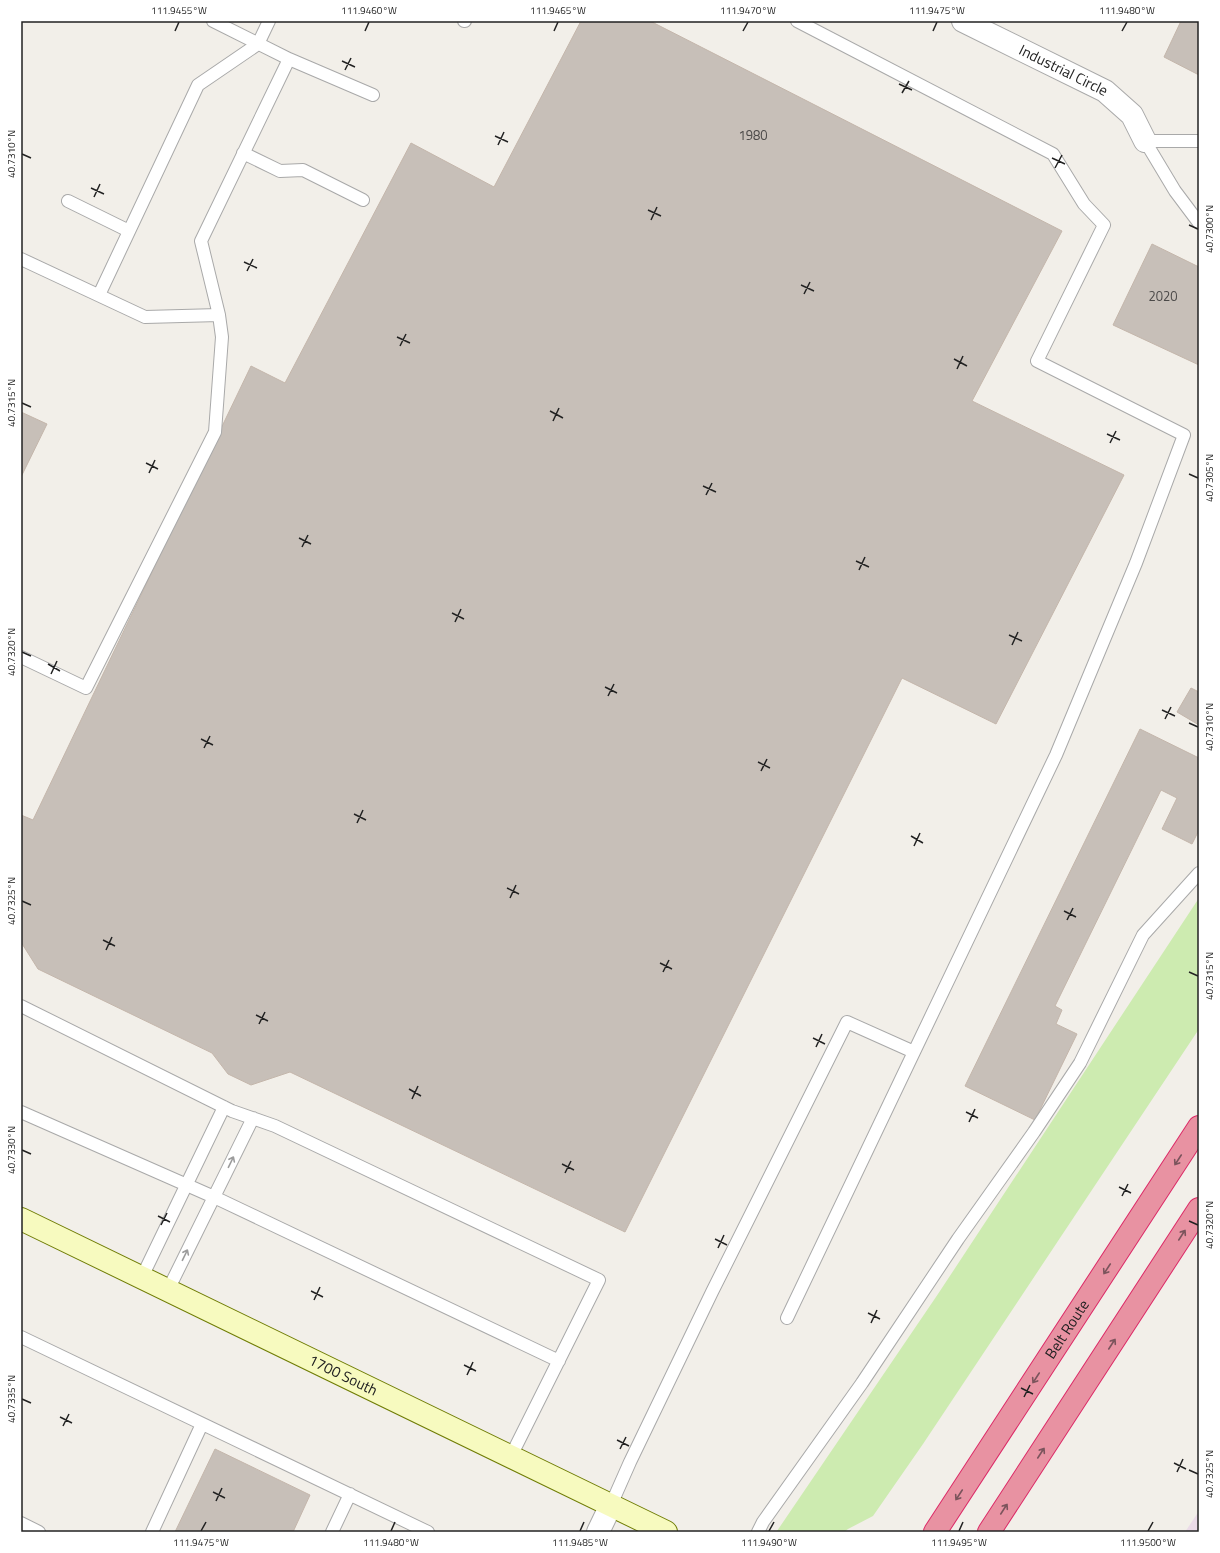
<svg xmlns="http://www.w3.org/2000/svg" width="1220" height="1553" viewBox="0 0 1220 1553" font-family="'Titillium Web',sans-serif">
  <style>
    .industrial { fill: #ebdbe8 }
    .grass { fill: #cdebb0 }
    .building { fill: #c7bfb8; stroke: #c4b6ab }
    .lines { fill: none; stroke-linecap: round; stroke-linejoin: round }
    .lane-casing { stroke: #a9a9a9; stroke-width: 14 }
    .street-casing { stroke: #a9a9a9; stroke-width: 24 }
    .secondary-casing { stroke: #707d05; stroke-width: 24 }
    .highway-casing { stroke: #dc2a67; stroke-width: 24 }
    .lane { stroke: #fff; stroke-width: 12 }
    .street { stroke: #fff; stroke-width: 22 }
    .secondary { stroke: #f7fabf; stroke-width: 22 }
    .highway { stroke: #e892a2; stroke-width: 22 }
    .oneway { stroke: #7b545c }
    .oneway2 { stroke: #9c9c9c }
    .ticks { fill: none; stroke: #222; stroke-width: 1.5 }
    .labels { text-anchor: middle; stroke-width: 3; stroke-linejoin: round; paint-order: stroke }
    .number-label { font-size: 13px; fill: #4b4948 }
    .street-label { font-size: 15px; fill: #222; stroke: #fff }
    .neatline { fill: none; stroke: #222; stroke-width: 1.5 }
    .ticks-label { font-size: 10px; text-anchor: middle; fill: #222 }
  </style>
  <rect width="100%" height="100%" fill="#f2efe9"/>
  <path class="industrial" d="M1199 1511V1532H1185Z"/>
  <path class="grass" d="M1199 898V1029L923 1444 873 1516 848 1529 844 1532 777 1531 938 1294Z"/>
  <path class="building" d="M581 21H650L1062 231 972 401 1124 475 996 724 902 678 625 1232 290 1072 251 1085 228 1074 212 1053 38 969 21 942V815L33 820 251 366 285 383 411 143 494 187Z
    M1181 21H1199V75L1164 57Z
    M1152 244 1199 267V365L1113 325Z
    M21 412 47 424 21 477Z
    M1191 688 1199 692V725L1177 712Z
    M1140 729 1199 758V830L1192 844 1162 829 1177 798 1161 790 1055 1006 1062 1010 1056 1024 1077 1034 1035 1120 965 1086Z
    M215 1449 310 1495 293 1532H175Z"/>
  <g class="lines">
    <defs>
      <path id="lane" d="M464 21H465
        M797 21 1053 154 1084 204 1104 225 1037 361 1184 435 1136 563 1056 755 914 1052
        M289 59 373 95
        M1145 141 1175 191 1199 223
        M1145 141H1199
        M243 153 280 171 303 170 363 200
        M68 201 129 231
        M21 259 145 317 219 315
        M99 295 198 85 258 44 269 21
        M21 657 86 688 215 432 222 337 219 315 201 241 289 59 213 21
        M21 1006 232 1111 275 1126 599 1280 511 1456
        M21 1112 214 1197 559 1361
        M142 1277 224 1107
        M168 1290 253 1118
        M21 1337 428 1532
        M611 1505 630 1462 712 1292 847 1022 914 1052 787 1318
        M21 1523 39 1532
        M152 1532 202 1424
        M332 1532 350 1494
        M758 1532 763 1522 862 1383 958 1239 1034 1132 1080 1063 1143 935 1199 873"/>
      <g id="street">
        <path id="s1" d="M963 21 1105 91 1132 115 1145 141"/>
        <path d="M598 1532 611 1505"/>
      </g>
      <g id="secondary">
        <path id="s2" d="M21 1219 666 1532"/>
      </g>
      <g id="highway">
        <path id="s3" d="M935 1532 1199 1127"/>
        <path d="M989 1532 1199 1209"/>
      </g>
    </defs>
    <use href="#lane" class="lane-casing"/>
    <use href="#street" class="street-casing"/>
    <use href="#secondary" class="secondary-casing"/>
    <use href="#highway" class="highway-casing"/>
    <use href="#lane" class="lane"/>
    <use href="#street" class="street"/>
    <use href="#secondary" class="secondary"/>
    <use href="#highway" class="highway"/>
  </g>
  <defs><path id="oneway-shaft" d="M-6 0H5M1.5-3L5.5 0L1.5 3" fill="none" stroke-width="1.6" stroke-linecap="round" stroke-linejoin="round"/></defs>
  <g class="oneway">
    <use href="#oneway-shaft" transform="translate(1178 1160) rotate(123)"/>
    <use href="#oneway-shaft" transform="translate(1182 1235) rotate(-57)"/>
    <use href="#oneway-shaft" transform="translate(1107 1269) rotate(123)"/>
    <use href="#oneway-shaft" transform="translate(1112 1344) rotate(-57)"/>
    <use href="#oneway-shaft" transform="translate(1036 1378) rotate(123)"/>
    <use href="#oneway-shaft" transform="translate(1041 1453) rotate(-57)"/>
    <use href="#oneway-shaft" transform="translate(959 1495) rotate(123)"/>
    <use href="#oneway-shaft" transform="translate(1004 1509) rotate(-57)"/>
  </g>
  <g class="oneway2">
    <use href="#oneway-shaft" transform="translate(231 1162) rotate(-64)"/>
    <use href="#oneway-shaft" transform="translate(185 1255) rotate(-64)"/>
  </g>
  <path class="ticks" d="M175 31 179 22M365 31 369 22M554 31 558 22M743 31 748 22M933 31 937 22M1122 31 1127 22M342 61 355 67M345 70 351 58M899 84 912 90M902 93 909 81M495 136 508 142M498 145 504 132M22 154 31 158M1052 158 1065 164M1055 168 1062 155M91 188 104 194M94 197 100 184M648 210 661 216M651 220 657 207M1189 225 1198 229M244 262 257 268M247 271 253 259M801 285 814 291M804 294 810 282M397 337 410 343M400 346 406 334M954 359 967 366M957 369 963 356M22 403 31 407M550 411 563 418M553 421 559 408M1107 434 1120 440M1110 443 1116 431M146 463 158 469M149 473 155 460M1189 474 1198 478M703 486 716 492M706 495 712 483M299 538 311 544M302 547 308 535M856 561 869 567M859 570 865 557M452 613 464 619M455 622 461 609M1009 635 1022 641M1012 645 1018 632M22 652 31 656M48 664 60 671M51 674 57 661M605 687 617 693M608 696 614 684M1162 710 1175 716M1165 719 1171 707M1189 723 1198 727M201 739 213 745M204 748 210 736M758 762 770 768M761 771 767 759M354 814 366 820M357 823 363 810M911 836 923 843M914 846 920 833M507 888 519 894M510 898 516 885M22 901 31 905M1064 911 1076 917M1067 920 1073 908M103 940 115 946M106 950 112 937M660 963 672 969M663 972 669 960M1189 972 1198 976M256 1015 268 1021M259 1024 265 1012M813 1038 825 1044M816 1047 822 1034M409 1089 421 1096M412 1099 418 1086M966 1112 978 1118M969 1122 975 1109M22 1150 31 1154M562 1164 574 1170M565 1173 571 1161M1119 1187 1131 1193M1122 1196 1128 1184M158 1216 170 1222M1189 1221 1198 1225M161 1225 167 1213M715 1239 727 1245M718 1248 724 1235M311 1291 323 1297M314 1300 320 1287M868 1313 880 1319M871 1323 877 1310M464 1365 476 1371M467 1375 473 1362M1021 1388 1033 1394M1024 1397 1030 1385M22 1399 31 1403M60 1417 72 1423M63 1426 69 1414M617 1440 629 1446M620 1449 626 1437M1174 1463 1186 1469M1189 1470 1198 1474M1177 1472 1183 1459M213 1492 225 1498M216 1501 222 1488M201 1531 206 1522M391 1531 395 1522M580 1531 584 1522M769 1531 774 1522M959 1531 963 1522M1148 1531 1153 1522"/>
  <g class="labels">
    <g class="number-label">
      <text x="753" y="140">1980</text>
      <text x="1163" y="301">2020</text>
    </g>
    <g class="street-label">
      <text dy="5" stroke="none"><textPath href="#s1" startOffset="112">Industrial Circle</textPath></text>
      <text dy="5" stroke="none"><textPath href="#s3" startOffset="242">Belt Route</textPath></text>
      <text dy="5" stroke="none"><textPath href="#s2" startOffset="358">1700 South</textPath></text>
    </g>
  </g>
  <rect width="1220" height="1553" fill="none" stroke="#ffffff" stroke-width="44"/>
  <rect x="22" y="22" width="1176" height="1509" class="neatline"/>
  <g class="ticks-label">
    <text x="179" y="14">111.9455°W</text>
    <text x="369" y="14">111.9460°W</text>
    <text x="558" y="14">111.9465°W</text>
    <text x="748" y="14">111.9470°W</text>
    <text x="937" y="14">111.9475°W</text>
    <text x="1127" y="14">111.9480°W</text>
    <text transform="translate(11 154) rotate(-90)" y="4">40.7310°N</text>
    <text transform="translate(1209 229) rotate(-90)" y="4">40.7300°N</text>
    <text transform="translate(11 403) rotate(-90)" y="4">40.7315°N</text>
    <text transform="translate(1209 478) rotate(-90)" y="4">40.7305°N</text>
    <text transform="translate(11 652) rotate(-90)" y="4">40.7320°N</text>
    <text transform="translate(1209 727) rotate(-90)" y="4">40.7310°N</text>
    <text transform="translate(11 901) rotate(-90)" y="4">40.7325°N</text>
    <text transform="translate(1209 976) rotate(-90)" y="4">40.7315°N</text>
    <text transform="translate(11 1150) rotate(-90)" y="4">40.7330°N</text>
    <text transform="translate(1209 1225) rotate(-90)" y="4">40.7320°N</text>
    <text transform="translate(11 1399) rotate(-90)" y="4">40.7335°N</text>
    <text transform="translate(1209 1474) rotate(-90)" y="4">40.7325°N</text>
    <text x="201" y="1546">111.9475°W</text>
    <text x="391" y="1546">111.9480°W</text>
    <text x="580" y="1546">111.9485°W</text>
    <text x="769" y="1546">111.9490°W</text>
    <text x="959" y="1546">111.9495°W</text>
    <text x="1148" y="1546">111.9500°W</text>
  </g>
</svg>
